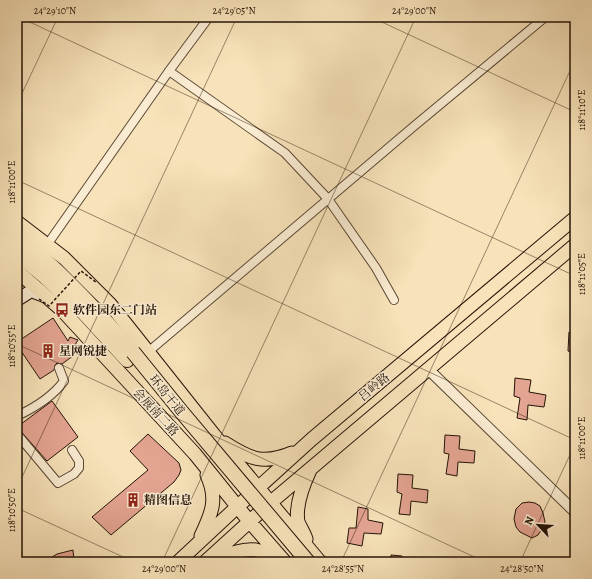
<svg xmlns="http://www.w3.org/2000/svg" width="592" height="579" viewBox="0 0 592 579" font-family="Alegreya,'Noto Serif SC',serif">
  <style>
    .building { fill: #e4a492; stroke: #241306 }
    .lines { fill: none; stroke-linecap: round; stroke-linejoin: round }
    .minor-casing { stroke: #594733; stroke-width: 10 }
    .tertiary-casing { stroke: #594733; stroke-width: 12 }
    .secondary-casing { stroke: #241306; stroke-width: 14 }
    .primary-casing { stroke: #241306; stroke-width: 15 }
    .trunk-casing { stroke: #241306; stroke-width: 16 }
    .minor { stroke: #faecd2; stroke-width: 8 }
    .tertiary { stroke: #faecd2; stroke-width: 10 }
    .secondary { stroke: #faecd2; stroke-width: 12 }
    .primary { stroke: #f7e2b9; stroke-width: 13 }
    .trunk { stroke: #f7e2b9; stroke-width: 14 }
    .trunk-bridge-casing { stroke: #241306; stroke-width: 16; stroke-linecap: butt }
    .path-bridge { stroke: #241306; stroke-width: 1.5; stroke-dasharray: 3 2; stroke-linecap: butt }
    .trunk-bridge { stroke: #f7e2b9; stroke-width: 14 }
    .ticks { fill: none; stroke: #241306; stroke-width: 1; stroke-opacity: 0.45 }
    .labels { text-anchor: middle; stroke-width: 3; stroke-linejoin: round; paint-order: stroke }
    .poi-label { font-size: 12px; font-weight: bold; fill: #241306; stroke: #faecd2; text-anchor: start }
    .street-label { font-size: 12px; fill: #241306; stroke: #faecd2 }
    .neatline { fill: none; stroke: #241306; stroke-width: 1.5 }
    .ticks-label { font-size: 10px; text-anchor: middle; fill: #241306 }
  </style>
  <rect width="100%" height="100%" fill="#f7e2b9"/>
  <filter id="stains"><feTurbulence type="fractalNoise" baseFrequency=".005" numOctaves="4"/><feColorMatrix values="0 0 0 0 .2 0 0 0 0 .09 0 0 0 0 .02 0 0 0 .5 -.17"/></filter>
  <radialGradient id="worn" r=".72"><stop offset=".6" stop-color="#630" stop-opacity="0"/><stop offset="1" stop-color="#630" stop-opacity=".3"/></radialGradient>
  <path class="building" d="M53 318 68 341 70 337 78 340 73 348 77 353 62 364 57 363 55 365 54 370 40 379 17 345V342Z
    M569 332 575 333V353L568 351Z
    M515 378 531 380 529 392 546 395 544 407 528 405 527 420 517 418 520 398 514 396Z
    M52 401 78 437 47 461 17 427Z
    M148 434 179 463 181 470 179 475 174 482 111 535 92 517 148 470 130 451Z
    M445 435 460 436 459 449 475 451 474 463 458 462 457 476 446 474 449 454 444 453Z
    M398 474 413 475 412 488 428 490 427 503 411 501 410 515 399 514 402 494 397 492Z
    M529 502 535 503 540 506 543 513 545 522 542 529 538 535 532 538 520 532 516 527 514 519 516 509 522 503Z
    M358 507 368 509V520L383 523 381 534 364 533 362 546 347 543 349 528H356Z
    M73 550 74 562H44L57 554Z
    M391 555 402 556V562H391Z"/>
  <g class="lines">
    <defs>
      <path id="minor" d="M169 71 285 153 328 199 376 268 394 300
        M47 245 169 71 209 17
        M148 352 413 127 543 19
        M17 416C34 408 53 396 64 381L59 368
        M17 434 58 483 74 474 79 468V461L72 450"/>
      <path id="tertiary" d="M428 369 575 512"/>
      <path id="secondary" d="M17 300 31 291 44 296"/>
      <path id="primary" d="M17 222 64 258 110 304 214 435 320 562
        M17 271 62 310 195 454 249 521 285 562
        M225 443C250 459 263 465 292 453
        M201 536C212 513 218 499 207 475
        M306 539C304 533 300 527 298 522 295 505 303 485 310 470
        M178 562 237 507 312 439 575 218
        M205 562 270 503 575 245
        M211 562C225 556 241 548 256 550 265 552 273 555 280 558"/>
      <path id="trunk" d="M17 236C60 270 97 310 133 352
        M17 254 43 275 82 311 127 360"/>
    </defs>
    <use href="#minor" class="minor-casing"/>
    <use href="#tertiary" class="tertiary-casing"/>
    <use href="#secondary" class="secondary-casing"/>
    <use href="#primary" class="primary-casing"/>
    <use href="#trunk" class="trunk-casing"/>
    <use href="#minor" class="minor"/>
    <use href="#tertiary" class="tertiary"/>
    <use href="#secondary" class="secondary"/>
    <use href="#primary" class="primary"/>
    <use href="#trunk" class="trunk"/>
    <defs>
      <path id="trunk-bridge" d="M133 352 180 410 308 562"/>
    </defs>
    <use href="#trunk-bridge" class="trunk-bridge-casing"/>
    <path class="path-bridge" d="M39 299 49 306 81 271 97 283"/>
    <use href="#trunk-bridge" class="trunk-bridge"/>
  </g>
  <path class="ticks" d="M19 17 575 276M371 17 575 112M17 104 58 17M17 180 575 440M17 344 485 562M17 488 237 17M17 508 134 562M162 562 416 17M341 562 575 60M520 562 575 444"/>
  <defs>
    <symbol id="bus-bare" viewBox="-9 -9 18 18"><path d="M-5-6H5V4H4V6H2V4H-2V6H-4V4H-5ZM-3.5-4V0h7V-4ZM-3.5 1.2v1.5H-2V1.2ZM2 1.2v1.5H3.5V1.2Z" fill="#8f2418" stroke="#faecd2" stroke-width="2.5" paint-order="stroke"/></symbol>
    <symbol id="building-bare" viewBox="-9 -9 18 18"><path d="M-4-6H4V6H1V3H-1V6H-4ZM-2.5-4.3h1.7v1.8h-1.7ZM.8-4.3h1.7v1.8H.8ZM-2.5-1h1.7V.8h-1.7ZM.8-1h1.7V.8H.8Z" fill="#8f2418" stroke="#faecd2" stroke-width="2.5" paint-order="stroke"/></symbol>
  </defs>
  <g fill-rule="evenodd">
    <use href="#bus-bare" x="52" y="300" width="20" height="20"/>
    <use href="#building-bare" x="38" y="341" width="20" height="20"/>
    <use href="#building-bare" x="123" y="490" width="20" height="20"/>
  </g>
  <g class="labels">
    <g class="poi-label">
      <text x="73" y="314">软件园东二门站</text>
      <text x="59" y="355">星网锐捷</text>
      <text x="144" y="504">精图信息</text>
    </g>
    <g class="street-label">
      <text transform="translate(374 387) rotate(-40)" y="4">吕岭路</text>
      <text transform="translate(167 395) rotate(51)" y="4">环岛干道</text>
      <text transform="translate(156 412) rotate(47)" y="4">会展南二路</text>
    </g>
  </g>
  <rect width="592" height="579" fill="none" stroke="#f7e2b9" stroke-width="44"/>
  <g transform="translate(538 525) rotate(295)" stroke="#faecd2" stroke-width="3" paint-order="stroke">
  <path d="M0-3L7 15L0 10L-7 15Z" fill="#241306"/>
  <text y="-6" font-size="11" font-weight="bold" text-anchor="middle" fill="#241306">N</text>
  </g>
  <rect x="22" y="22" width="548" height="535" class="neatline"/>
  <g class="ticks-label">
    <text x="55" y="14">24°29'10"N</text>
    <text x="234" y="14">24°29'05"N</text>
    <text x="414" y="14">24°29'00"N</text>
    <text transform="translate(581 110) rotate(-90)" y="4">118°11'10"E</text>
    <text transform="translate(11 182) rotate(-90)" y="4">118°11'00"E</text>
    <text transform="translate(581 274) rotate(-90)" y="4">118°11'05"E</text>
    <text transform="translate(11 346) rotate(-90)" y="4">118°10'55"E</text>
    <text transform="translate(581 438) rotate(-90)" y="4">118°11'00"E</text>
    <text transform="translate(11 510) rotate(-90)" y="4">118°10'50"E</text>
    <text x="164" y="572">24°29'00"N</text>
    <text x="343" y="572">24°28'55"N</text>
    <text x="522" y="572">24°28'50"N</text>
  </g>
  <rect width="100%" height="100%" filter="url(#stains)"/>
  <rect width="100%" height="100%" fill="url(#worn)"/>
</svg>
